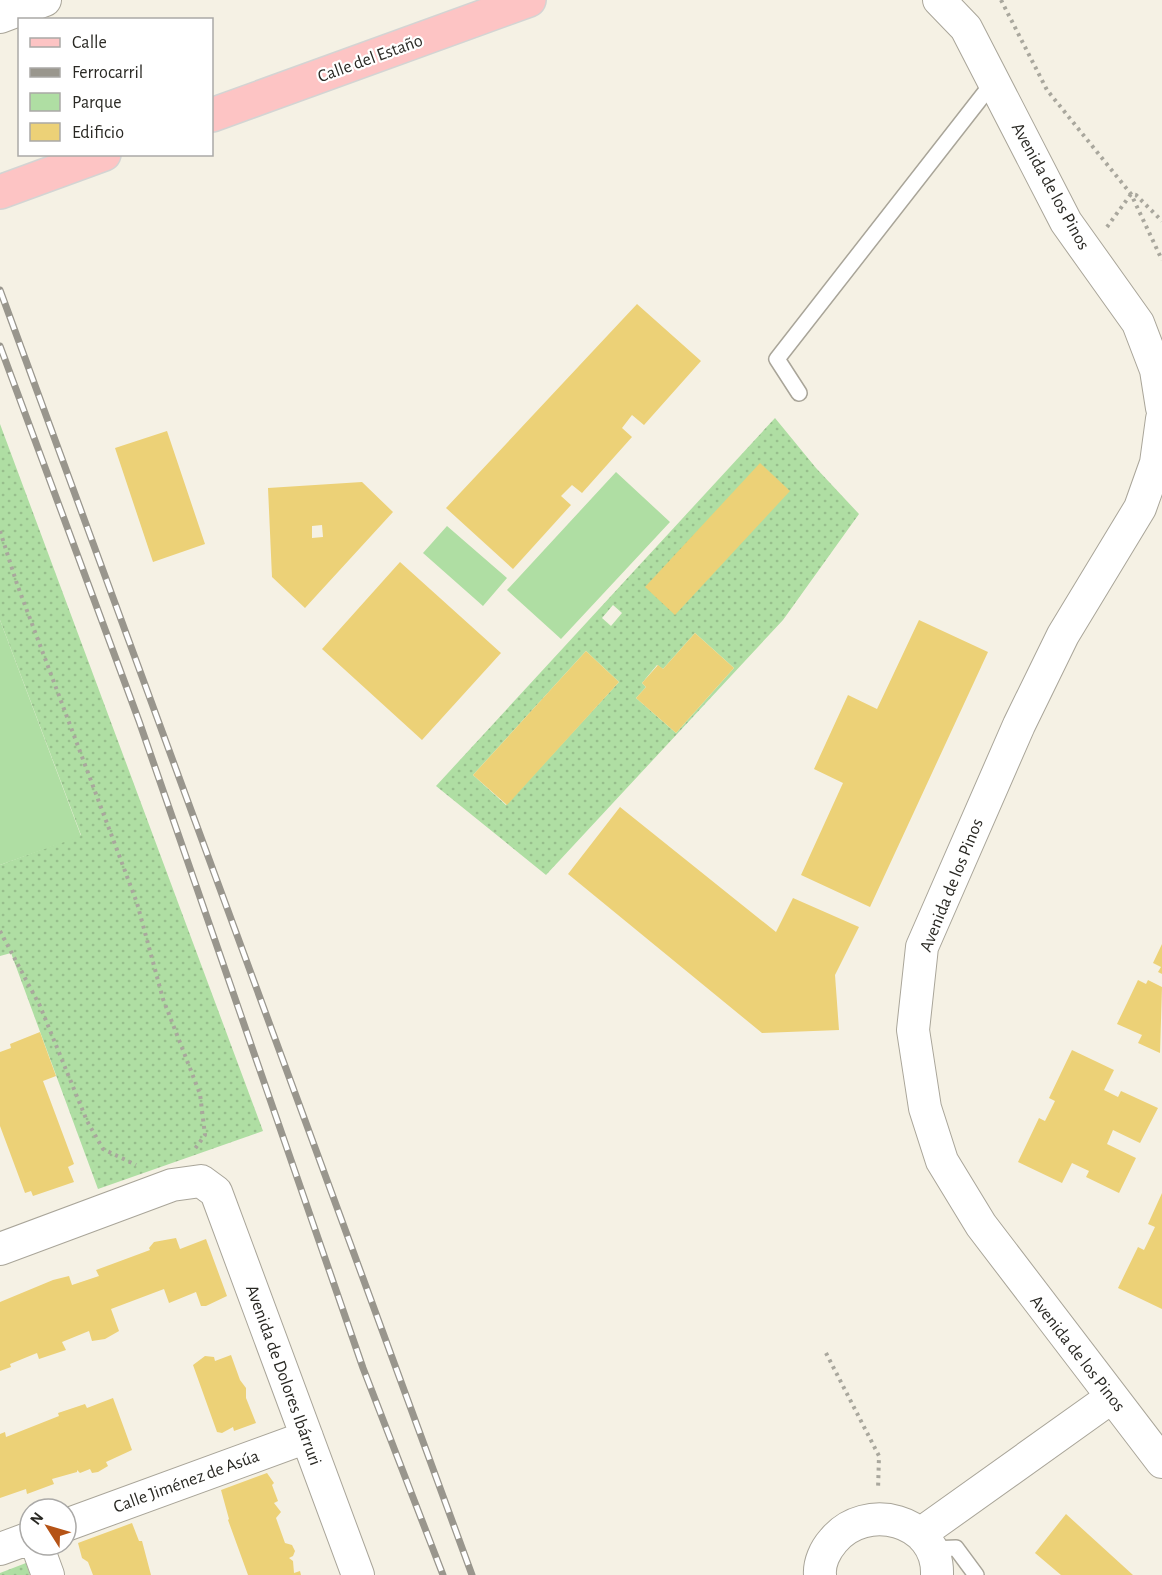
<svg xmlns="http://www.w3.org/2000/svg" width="1162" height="1575" viewBox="0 0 1162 1575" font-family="'Alegreya Sans',sans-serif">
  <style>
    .green { fill: url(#green-dots); fill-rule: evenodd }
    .pitch { fill: #afdea3 }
    .building { fill: #ecd177; fill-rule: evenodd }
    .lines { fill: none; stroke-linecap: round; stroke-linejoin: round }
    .lane-casing { stroke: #a9a599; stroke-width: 18 }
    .street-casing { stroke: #a9a599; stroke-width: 34 }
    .primary-casing { stroke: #d4d4d3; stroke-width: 36 }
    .path { stroke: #a9a79d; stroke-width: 4; stroke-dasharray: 3 4.5; stroke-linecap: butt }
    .lane { stroke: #fff; stroke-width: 15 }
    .street { stroke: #fff; stroke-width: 32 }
    .primary { stroke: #fdc4c4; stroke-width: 33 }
    .rail-casing { stroke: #99968d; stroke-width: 7 }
    .rail { stroke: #fff; stroke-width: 4.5; stroke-dasharray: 14; stroke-linecap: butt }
    .labels { text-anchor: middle; stroke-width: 4.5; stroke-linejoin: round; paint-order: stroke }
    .street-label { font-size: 18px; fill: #2a2924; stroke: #fff }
  </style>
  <defs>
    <pattern id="green-dots" width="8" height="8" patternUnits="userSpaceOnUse" patternTransform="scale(1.5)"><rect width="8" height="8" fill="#afdea3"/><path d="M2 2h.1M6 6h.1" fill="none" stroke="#97be8c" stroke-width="1.8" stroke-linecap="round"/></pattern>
  </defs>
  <rect width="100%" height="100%" fill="#f5f1e4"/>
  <path class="green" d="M775 418 816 468 859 514 783 620 546 875 436 786ZM613 605 622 613 611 626 602 618ZM695 633 734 668 676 733 636 698 646 687 642 683 657 665 663 669ZM586 651 619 682 506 805 473 775Z
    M0 424 263 1131 98 1189 11 953 0 956V865L81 835 0 620Z
    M26 1563 30 1575H0V1573Z"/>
  <path class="pitch" d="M616 472 670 522 561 639 507 590Z
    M447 526 507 578 483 606 423 553Z
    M0 620 81 836 0 865Z"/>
  <path class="building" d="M637 304 701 361 644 425 632 415 622 428 632 437 582 493 572 485 561 496 571 505 513 569 446 508Z
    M167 431 205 544 153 562 115 448Z
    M760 463 790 491 675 615 645 587Z
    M362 482 393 512 305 608 272 577 268 488ZM322 525 323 537 312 538V526Z
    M400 562 501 653 422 740 322 649Z
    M919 620 988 652 870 907 801 875 843 783 814 769 848 695 877 709Z
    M695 633 734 668 676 733 636 698 646 687 642 683 658 665 663 669Z
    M586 651 619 682 507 805 473 775Z
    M620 807 776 932 793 898 859 927 835 975 839 1030 762 1033 568 874Z
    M1162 944V974L1158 972 1161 967 1153 963Z
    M1138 980 1146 984 1148 980 1162 987 1160 1053 1138 1043 1142 1035 1117 1024Z
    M40 1032 56 1076 43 1081 74 1164 68 1167 74 1182 33 1196 31 1191 25 1193 0 1126V1052L11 1048 10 1044Z
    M1072 1050 1114 1070 1104 1090 1118 1097 1121 1091 1158 1108 1140 1143 1113 1130 1107 1144 1136 1158 1119 1193 1086 1177 1089 1171 1072 1163 1062 1183 1018 1162 1039 1118 1045 1121 1055 1101 1049 1098Z
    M1162 1193V1309L1118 1288 1138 1247 1144 1250 1155 1227 1148 1224Z
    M176 1238 180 1249 206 1239 227 1296 206 1306H201L196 1292 169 1303 164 1289 111 1309 119 1331 105 1339 92 1341 89 1331 62 1342 66 1350 39 1359 37 1353 10 1364 11 1367 0 1371V1302L53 1280 69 1276 72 1285 99 1276 96 1270 150 1250 149 1248 154 1242Z
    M231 1355 240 1380 246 1388V1398L256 1423 234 1431 233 1427 222 1433 217 1432 193 1365 205 1356 214 1357 215 1361Z
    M113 1398 132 1450 106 1462 108 1466 98 1472 92 1473 90 1469 80 1473 77 1470V1472L52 1479 54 1484 27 1494 26 1489 0 1498V1434L5 1432 6 1437 59 1416 58 1413 85 1404 87 1408Z
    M267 1473 274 1483 272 1485 278 1501 274 1503 281 1512 276 1518 285 1543 292 1545 295 1551 293 1556 289 1558 293 1561 294 1573 300 1571 301 1575H248L228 1520 229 1519 221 1490Z
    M1066 1514 1133 1575H1061L1035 1553Z
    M132 1523 139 1541H142L151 1575H93L88 1562 82 1558 78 1543Z"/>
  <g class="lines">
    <defs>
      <path id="lane" d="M799 393 777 359 994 81
        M931 1549 956 1548 976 1575"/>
      <path id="street" d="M939 0 966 28 1066 222 1138 323 1156 370 1162 408
        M0 17 45 0
        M1162 419 1156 463 1140 508 1063 635 1019 725 922 947 913 1030 925 1108 942 1161 981 1225 1162 1462
        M0 1249 172 1185 201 1181 216 1192 358 1575
        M66 1525 307 1437
        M920 1534 1112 1397
        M37 1545 48 1575
        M0 1549 30 1538
        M820 1575C819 1563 825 1550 833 1541 865 1501 939 1519 937 1575"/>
      <path id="primary" d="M212 115 529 0
        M0 192 104 154"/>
    </defs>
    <use href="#lane" class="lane-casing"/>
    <use href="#street" class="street-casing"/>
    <use href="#primary" class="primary-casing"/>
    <path class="path" d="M1001 0 1047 90 1131 194 1162 260
      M1107 227 1131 194 1136 195 1162 221
      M0 531 17 584 137 903 163 999 200 1094 205 1135 194 1150
      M0 931 40 1006 87 1121 103 1149 136 1165
      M826 1353 879 1456 878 1490"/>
    <use href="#lane" class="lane"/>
    <use href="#street" class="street"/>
    <use href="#primary" class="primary"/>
    <defs>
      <path id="rail" d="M0 290 472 1575
        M0 346 139 721 363 1368 443 1575"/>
    </defs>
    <use href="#rail" class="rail-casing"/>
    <use href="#rail" class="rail"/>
  </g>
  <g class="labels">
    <g class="street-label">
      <text transform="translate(370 58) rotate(-20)" y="6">Calle del Estaño</text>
      <text transform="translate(1051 186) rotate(61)" y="6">Avenida de los Pinos</text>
      <text transform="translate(951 885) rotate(-68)" y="6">Avenida de los Pinos</text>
      <text transform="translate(1078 1353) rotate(52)" y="6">Avenida de los Pinos</text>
      <text transform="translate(284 1375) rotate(70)" y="6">Avenida de Dolores Ibárruri</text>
      <text transform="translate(186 1481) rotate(-20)" y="6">Calle Jiménez de Asúa</text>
    </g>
  </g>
  <rect x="18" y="18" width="195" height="138" fill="#ffffff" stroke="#aaa9a7" stroke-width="1.5"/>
  <rect x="30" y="38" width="30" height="9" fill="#fdc4c4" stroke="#aaa9a7" stroke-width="1.5"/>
  <text x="72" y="48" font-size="18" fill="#2a2924">Calle</text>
  <rect x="30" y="68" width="30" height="9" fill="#99968d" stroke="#aaa9a7" stroke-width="1.5"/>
  <text x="72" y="78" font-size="18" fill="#2a2924">Ferrocarril</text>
  <rect x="30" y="93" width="30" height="18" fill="#afdea3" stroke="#aaa9a7" stroke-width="1.5"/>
  <text x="72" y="108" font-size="18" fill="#2a2924">Parque</text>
  <rect x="30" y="123" width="30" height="18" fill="#ecd177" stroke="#aaa9a7" stroke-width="1.5"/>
  <text x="72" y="138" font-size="18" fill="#2a2924">Edificio</text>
  <g transform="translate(48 1527) rotate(307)"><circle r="28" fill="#ffffff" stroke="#aaa9a7" stroke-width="1.5"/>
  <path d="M0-4.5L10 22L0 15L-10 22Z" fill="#b55316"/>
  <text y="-9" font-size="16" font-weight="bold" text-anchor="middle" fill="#2a2924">N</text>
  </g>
</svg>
